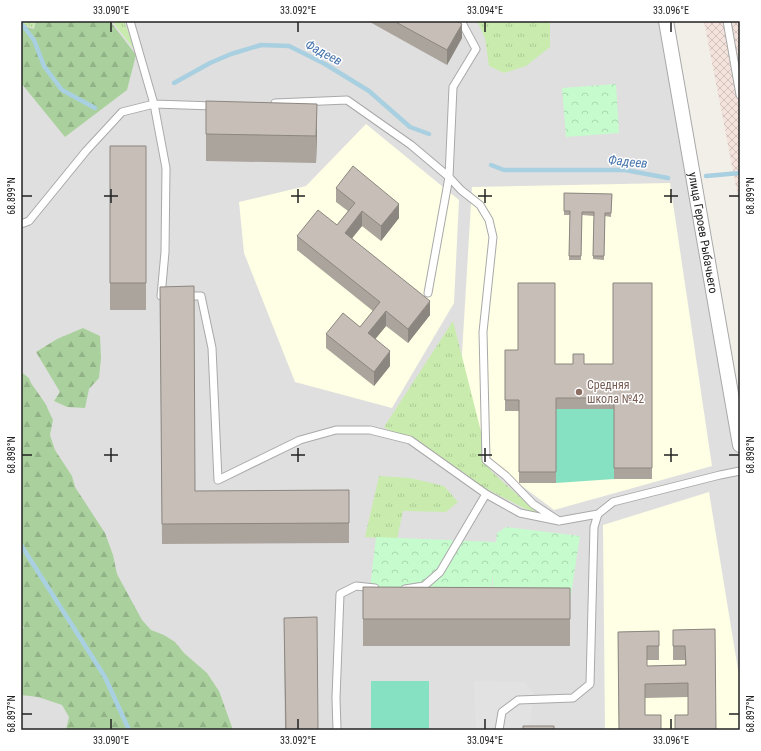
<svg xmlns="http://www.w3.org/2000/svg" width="761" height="751" viewBox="0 0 761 751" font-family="'Roboto Condensed',sans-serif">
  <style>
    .residential { fill: #e0dfdf }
    .education { fill: #feffe4 }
    .military { fill: url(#military-cross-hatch) }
    .grass { fill: url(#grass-tufts) }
    .forest { fill: url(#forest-firs) }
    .park { fill: url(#park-crowns) }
    .pitch { fill: #86e1c2 }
    .parking { fill: #e2e2e2 }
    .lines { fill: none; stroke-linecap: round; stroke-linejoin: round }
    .stream { stroke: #a9d0e0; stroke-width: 4.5 }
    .service-casing { stroke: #a9a9a9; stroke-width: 9 }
    .minor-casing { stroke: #a9a9a9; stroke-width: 16 }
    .service { stroke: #fff; stroke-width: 7 }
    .minor { stroke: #fff; stroke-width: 14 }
    .wall { fill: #aba49d }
    .shaded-wall { fill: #8b8680 }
    .building { fill: #c7bfb7; stroke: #8b8680 }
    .ticks { fill: none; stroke: #222; stroke-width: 1.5 }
    .education-dot { fill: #8d6e63; stroke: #fff; stroke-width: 1.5 }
    .labels { text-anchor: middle; stroke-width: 3; stroke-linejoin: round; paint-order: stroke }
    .street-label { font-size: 12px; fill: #222; stroke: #fff }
    .education-label { font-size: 12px; fill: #785e54; stroke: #fff; text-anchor: start }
    .water-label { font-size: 13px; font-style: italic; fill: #4875ac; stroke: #fff }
    .neatline { fill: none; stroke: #222; stroke-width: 1.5 }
    .ticks-label { font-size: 10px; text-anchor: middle; fill: #222 }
  </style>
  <defs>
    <pattern id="military-cross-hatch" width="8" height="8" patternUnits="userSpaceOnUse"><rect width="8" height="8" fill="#f3e3dc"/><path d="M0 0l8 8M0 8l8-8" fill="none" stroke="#d0c2bc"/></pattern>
    <pattern id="grass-tufts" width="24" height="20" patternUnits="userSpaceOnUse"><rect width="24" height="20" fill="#c9ecae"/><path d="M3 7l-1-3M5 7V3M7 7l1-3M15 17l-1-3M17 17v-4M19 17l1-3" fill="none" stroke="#acca95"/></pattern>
    <pattern id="forest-firs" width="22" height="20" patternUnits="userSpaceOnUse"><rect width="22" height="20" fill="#aad19d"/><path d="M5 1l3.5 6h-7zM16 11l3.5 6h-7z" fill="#92b387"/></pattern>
    <pattern id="park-crowns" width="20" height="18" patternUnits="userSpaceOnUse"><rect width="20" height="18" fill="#c6fbcd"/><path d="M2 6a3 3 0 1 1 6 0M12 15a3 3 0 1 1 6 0" fill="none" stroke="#aad7b0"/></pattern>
  </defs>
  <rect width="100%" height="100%" fill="#f2efe8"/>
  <path class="residential" d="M21 21H666L740 445V730H22L21 728Z"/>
  <path class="education" d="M366 124 459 200 454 303 392 408 295 382 244 253 239 202 306 186Z
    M670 183 712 466 554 510 457 437 472 187Z
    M709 492 740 682V730H605L603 525Z"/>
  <path class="military" d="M704 21H740V207Z"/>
  <path class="grass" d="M21 21H35L34 28 21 24Z
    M112 21H124L136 52Z
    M477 21H550V47L526 66 504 73 489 66 485 38Z
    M453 321 491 471 543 518 460 475 467 474 450 468 384 427Z
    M379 476 410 478 444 486 458 502 446 512 403 511 397 539 365 537Z"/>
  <path class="forest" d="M36 21H110L136 55 127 90 65 137 21 83V25L34 29Z
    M83 328 100 336 101 358 99 378 89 389 85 408 67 407 54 401 60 392 36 352 57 339Z
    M21 372 29 378 31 383 45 403 53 420 50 435 55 450 72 476 75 487 105 533 113 555 117 574 142 620 151 630 164 635 175 642 184 653 207 673 219 691 233 730H66L69 717 62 705 38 697 21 695V628H24L21 623Z"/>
  <path class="park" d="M616 84 619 133 566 137 562 88Z
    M506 527 580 536 569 607 493 602V574L491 593 370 588 376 537 495 542 496 543 497 533Z"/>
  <path class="pitch" d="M556 409H614V479L556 483Z
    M371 681H429V730H371Z"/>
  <path class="parking" d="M474 681 524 682 534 693 529 727 511 730H476Z"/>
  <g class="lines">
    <path class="stream" d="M21 23 34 40 44 66 62 90 95 108
      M174 83 210 63 231 54 261 45 289 46 325 64 369 91 410 127 429 134
      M491 165 504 170H625L668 178
      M706 176 740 173
      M21 545 105 677 129 730"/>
    <defs>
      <path id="service" d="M130 21 154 104 166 168 165 252 161 296
        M727 21 740 95
        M275 103 347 100 411 145 449 177 461 190 480 205 489 220 493 237 483 332 486 460 506 476 533 504 559 521
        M21 224 29 221 86 151 122 112 154 104 214 106
        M428 293 449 177 453 87 476 49 461 21
        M186 296H201L212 348 218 480 300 440 336 430H370L410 440 486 494 440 572 424 586 405 589
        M486 494 520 513 559 521 598 514
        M337 730 336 698 340 594 356 586 375 588
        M499 730 502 712 518 700 573 698 590 684 594 527 598 514 613 502 720 475 740 471"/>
      <g id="minor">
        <path id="s1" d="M666 21 740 445"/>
      </g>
    </defs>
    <use href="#service" class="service-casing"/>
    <use href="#minor" class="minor-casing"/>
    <use href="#service" class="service"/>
    <use href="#minor" class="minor"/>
  </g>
  <path class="wall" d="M368 21H457L462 38 447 65Z
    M317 131 316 163 206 161V134Z
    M110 146H146V310H110Z
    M336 188 399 218 381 241 362 226 352 238 430 315 408 343 386 326 375 339 390 366 374 386 326 348V334L360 327 373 311 297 250V236L337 225 348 211 336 202Z
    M564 193 612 194 611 217 605 216 604 260 593 259 594 216 582 215 581 260H569L570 215H564Z
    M652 283V479H614V409H556V483H519V411H505V350L555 364H613Z
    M160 287 195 491 349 490V543L162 544Z
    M363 587 570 588V646H363Z
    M284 618 318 730H285Z
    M715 629 688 715V697L645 698 619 730 618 632 659 631V660H647V666L685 665V660H673V630Z"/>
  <path class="shaded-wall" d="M462 24V38L447 65V50Z
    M317 104V131L316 163V136Z
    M399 204V218L381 241V226Z
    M362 211V226L345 247V233Z
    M430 301V315L408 343V329Z
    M386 311V326L368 348V333Z
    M390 351V366L374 386V372Z"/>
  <path class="building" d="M394 21H457L462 24 447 50Z
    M206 101 317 104 316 136 206 134Z
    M110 146H146V283H110Z
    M353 166 399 204 381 226 362 211 345 233 430 301 408 329 386 311 368 333 390 351 374 372 326 334 343 313 360 327 380 302 297 236 318 210 337 225 355 203 336 188Z
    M564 193 612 194 611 213H605L604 256H593L594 212H582L581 256H569L570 211H564Z
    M518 283H555V364H573V354H584V364H613V283H652V468H614V398H556V472H519V400H505V350H518Z
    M194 286 195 491 349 490V523L162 524 160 287Z
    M363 587 570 588V619H363Z
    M317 617 318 730H286L284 618Z
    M715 629 716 730H675V715H688V683L645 684V715H661V730H619L618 632 659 631V646H647V666L686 665 685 646H673V630Z
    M523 726H554V730H523Z"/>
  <path class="ticks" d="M111 22V32M298 22V32M485 22V32M671 22V32M111 189V203M298 189V203M485 189V203M671 189V203M22 196H32M104 196H118M291 196H305M478 196H492M664 196H678M729 196H739M111 448V462M298 448V462M485 448V462M671 448V462M22 455H32M104 455H118M291 455H305M478 455H492M664 455H678M729 455H739M22 714H32M729 714H739M111 719V729M298 719V729M485 719V729M671 719V729"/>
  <circle class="education-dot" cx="579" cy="392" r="4"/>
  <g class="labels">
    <g class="street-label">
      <text dy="4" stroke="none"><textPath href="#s1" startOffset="215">улица Героев Рыбачьего</textPath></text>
    </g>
    <g class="education-label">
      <text x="587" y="389">Средняя<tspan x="587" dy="14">школа №42</tspan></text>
    </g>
    <g class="water-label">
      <text transform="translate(324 52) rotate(28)" y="5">Фадеев</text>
      <text transform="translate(628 161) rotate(6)" y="5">Фадеев</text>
    </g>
  </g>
  <rect width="761" height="751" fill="none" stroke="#ffffff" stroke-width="44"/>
  <rect x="22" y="22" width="717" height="707" class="neatline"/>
  <g class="ticks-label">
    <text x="111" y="14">33.090°E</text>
    <text x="298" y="14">33.092°E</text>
    <text x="485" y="14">33.094°E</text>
    <text x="671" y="14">33.096°E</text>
    <text transform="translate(11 196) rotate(-90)" y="4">68.899°N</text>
    <text transform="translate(750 196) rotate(-90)" y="4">68.899°N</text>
    <text transform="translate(11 455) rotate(-90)" y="4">68.898°N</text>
    <text transform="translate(750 455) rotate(-90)" y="4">68.898°N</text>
    <text transform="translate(11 714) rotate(-90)" y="4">68.897°N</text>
    <text transform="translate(750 714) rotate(-90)" y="4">68.897°N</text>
    <text x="111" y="744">33.090°E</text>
    <text x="298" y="744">33.092°E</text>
    <text x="485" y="744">33.094°E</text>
    <text x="671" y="744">33.096°E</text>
  </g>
</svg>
